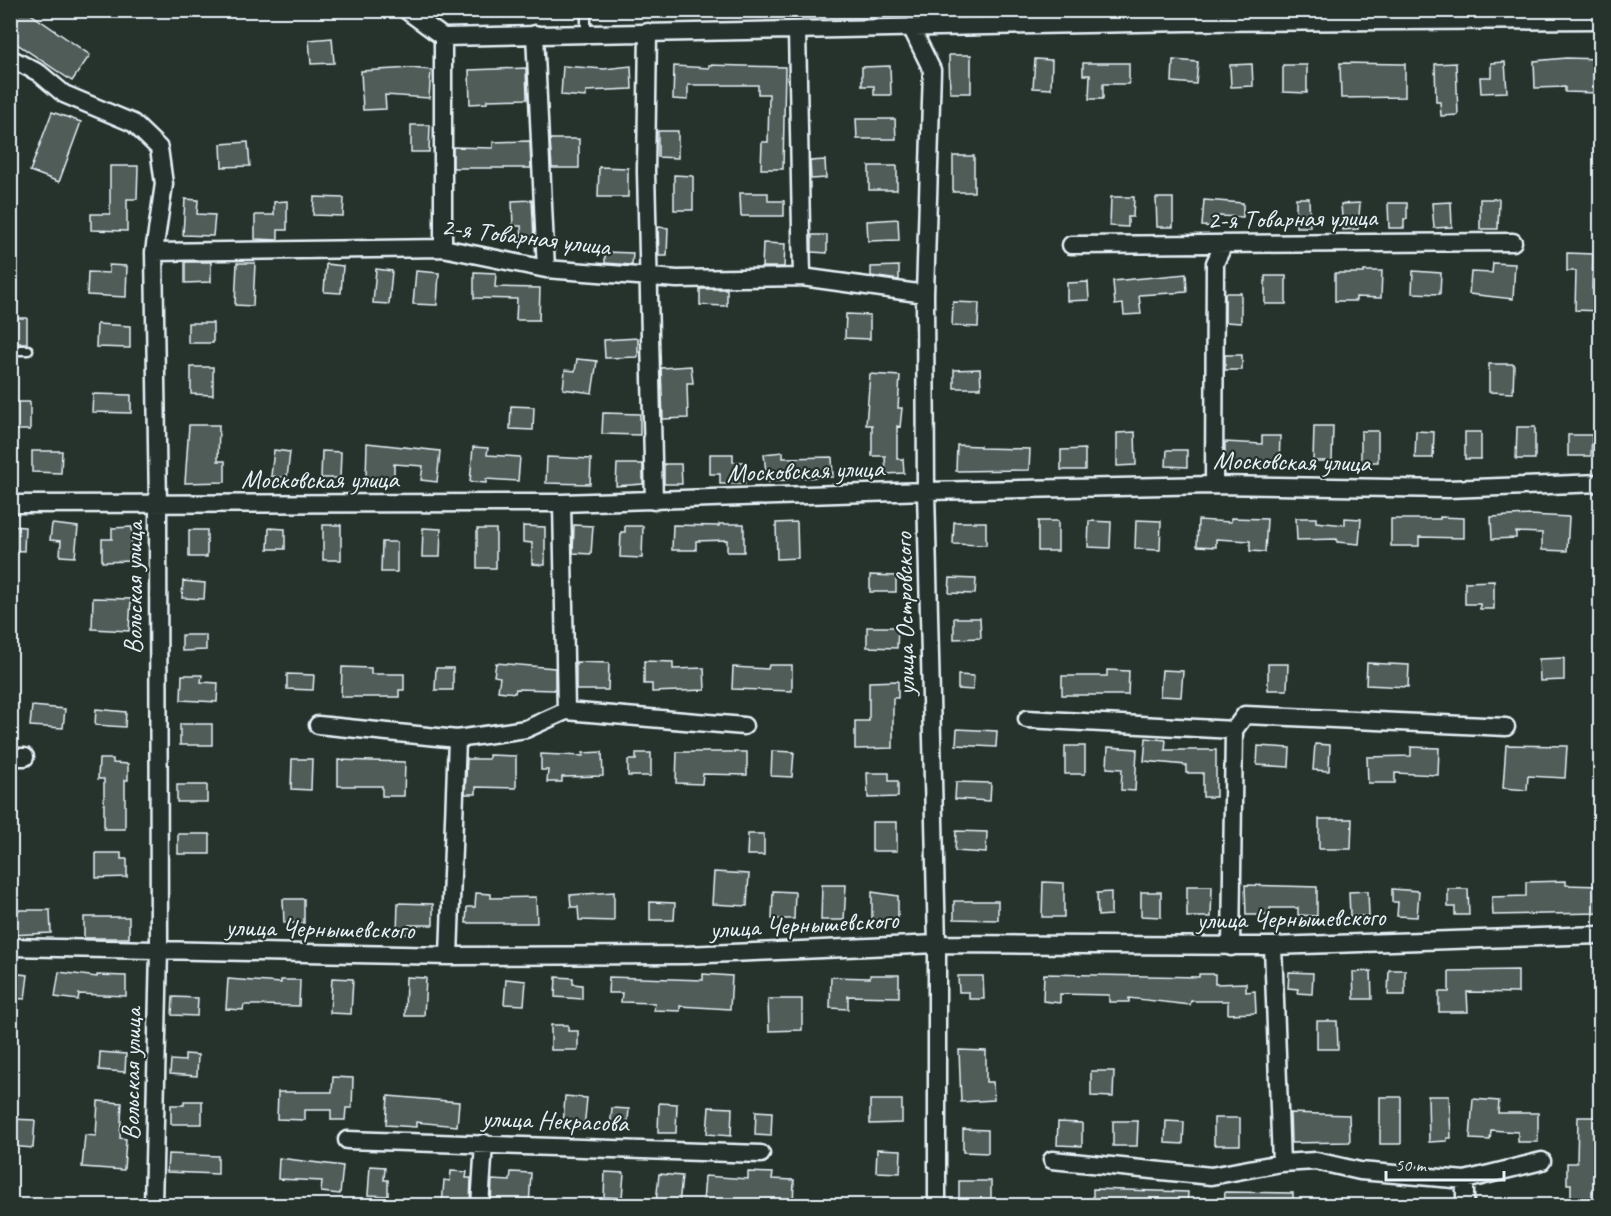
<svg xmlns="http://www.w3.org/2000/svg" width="1611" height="1216" viewBox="0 0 1611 1216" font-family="Caveat,sans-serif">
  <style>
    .building { fill: #505c59; stroke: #e8f1f8; stroke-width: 1.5 }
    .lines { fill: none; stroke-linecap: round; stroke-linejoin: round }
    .lane-casing { stroke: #e8f1f8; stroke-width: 13 }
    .street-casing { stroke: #e8f1f8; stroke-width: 21 }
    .lane { stroke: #26332d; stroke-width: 8 }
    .street { stroke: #26332d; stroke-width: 16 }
    .labels { text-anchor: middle; stroke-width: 4.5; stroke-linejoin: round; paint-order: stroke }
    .street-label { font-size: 26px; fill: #e8f1f8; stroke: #26332d }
  </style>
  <rect width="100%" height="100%" fill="#26332d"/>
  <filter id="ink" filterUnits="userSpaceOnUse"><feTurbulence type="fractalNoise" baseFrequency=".0167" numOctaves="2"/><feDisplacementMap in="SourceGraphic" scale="12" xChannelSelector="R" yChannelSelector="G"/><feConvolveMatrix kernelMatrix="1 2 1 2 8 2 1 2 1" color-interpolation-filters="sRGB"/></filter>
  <g filter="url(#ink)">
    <path class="building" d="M10 10H25L90 55 72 81 10 39Z
      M332 38 334 63 311 64 309 40Z
      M949 55H971V93H950Z
      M1566 58 1600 59V93L1565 92V87L1535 88 1534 61Z
      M1035 59 1052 60 1051 89 1033 88Z
      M1173 60 1198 62 1196 84 1172 82Z
      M1505 62 1507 92 1481 93 1480 77H1491V63Z
      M1083 63H1129V84H1103V99H1089L1090 75H1083Z
      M1340 63 1405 64V97L1341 98Z
      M1456 63 1458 115 1441 116 1440 102H1436L1435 64Z
      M1252 64 1253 86 1231 87 1230 65Z
      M709 65 785 67 783 169H761L762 142H768L769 94H758V85H688V100L673 99 674 66 709 68Z
      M1283 65H1307V93L1283 92Z
      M563 66 604 69 631 66 632 89 586 91V97L561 95Z
      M890 66 891 95H874V86H862V67Z
      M411 68 431 70 429 98 385 95 386 109 363 110 361 71Z
      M526 68 527 99 487 100V103L470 104 469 70Z
      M52 112 81 122 59 182 30 171Z
      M856 119H895L896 139H857Z
      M411 125H430L429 152H411Z
      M658 131H678V158L658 157Z
      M550 139H579V168H552Z
      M530 141 531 168H453V147L493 148V142Z
      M248 142 250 166 222 167 221 144Z
      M953 156H974V192H953Z
      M825 160 826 178 811 179 810 161Z
      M110 166H138L137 199H127V231L91 230V214H110Z
      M869 166H897V190H869Z
      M599 167 628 168V197H598Z
      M674 175 693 176V210H674Z
      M740 193H768V201H784V216H741Z
      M314 197 344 198 343 216 313 215Z
      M1111 197H1134L1133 217H1128V227L1110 226Z
      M1156 198H1173V227H1157Z
      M1296 198H1309L1310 227H1296Z
      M185 199 198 200 197 214 215 215 213 236 183 235Z
      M1480 199H1499L1498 229H1480Z
      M532 200 534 239H522L521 226H513L512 201Z
      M1204 200 1243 203V217L1218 216 1217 227 1202 226Z
      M287 201V230H278V240L255 239V215H274V202Z
      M1451 202 1452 227 1434 228 1432 203Z
      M1360 203 1358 229 1343 230 1341 204Z
      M1388 203H1407V219H1404V228H1389Z
      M898 219 899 240 868 241 867 221Z
      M658 227 668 228 667 256H659Z
      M812 235H827V253L812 252Z
      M763 243 785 244 784 267H762Z
      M605 252 633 253 632 265 605 263Z
      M1567 253 1593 254 1592 289H1600V311L1575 310 1576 271H1567Z
      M185 262H211V282L185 283Z
      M237 263H255L253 306 235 305Z
      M1493 263 1515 264 1513 299 1469 294 1471 272 1492 273Z
      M326 264 343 266 341 293 324 292Z
      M109 265 127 266 126 297 87 295 88 272 109 273Z
      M899 266V280L871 276V267Z
      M376 269 392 271 389 304 373 303Z
      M416 271 439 273 437 305 413 304Z
      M1364 271H1382L1381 298 1356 297V301H1335V273H1364Z
      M1413 271 1441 273 1440 294 1412 293Z
      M474 272 496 273 495 287 540 288 539 320H516L517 299 474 298Z
      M1186 274 1187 292 1139 295 1141 314 1124 315 1123 304 1115 305 1113 281Z
      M1265 276H1286V304H1265Z
      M1088 282 1089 300 1067 301V283Z
      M700 289H727V306L700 305Z
      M1225 293H1241V323L1225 322Z
      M953 302 979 303 978 327 952 326Z
      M846 314 870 315V339L845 338Z
      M11 318H27V343H10Z
      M188 323H213V343H188Z
      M97 324 130 326V348L96 347Z
      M638 338V357L605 358 604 340Z
      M1225 355H1242V370H1225Z
      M577 359 597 361 592 393 563 389 565 370 575 371Z
      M1489 364H1514L1513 393 1489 392Z
      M691 366 693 383H687L688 418 663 419 661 368Z
      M191 367H213V395L191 394Z
      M980 369 981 388H954V370Z
      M870 374 900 376 898 408H902L900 427 897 426V459H903L904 473 886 474 885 456H872V425H866Z
      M93 394 131 395V413L92 412Z
      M10 402H30V430H10Z
      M511 406 534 407 533 430 510 429Z
      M603 413 640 414V435L602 434Z
      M189 425H219L218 461H225V482L185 483Z
      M1314 426H1333L1332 461H1313Z
      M1517 427H1535V459H1516Z
      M1361 431H1378V462H1361Z
      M1416 431 1434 432 1433 458H1415Z
      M1135 432 1136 465 1117 466V433Z
      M1465 432H1481V459H1465Z
      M1568 435H1592L1591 456H1568Z
      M1262 436H1280L1279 465H1225V442L1262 444Z
      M367 443 440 451 437 482 421 480 423 466 394 464V479L366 478Z
      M957 445 980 446V448L1030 449 1029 470 956 471Z
      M473 447 488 448 487 455 520 457 518 481 486 479V483L470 482Z
      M1085 449V470H1061V450Z
      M274 450 290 452 287 478 271 476Z
      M1167 450H1187V467L1166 466Z
      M32 451H62L61 473 32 472Z
      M322 451 341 452 340 478H321Z
      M783 452V458L832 457 833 477 785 478 786 480 767 482 764 454Z
      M710 454H733V462H745V484H720V474H710Z
      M547 457 591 459 590 484 546 483Z
      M617 464H643V484L616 486Z
      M664 464H681L682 484H664Z
      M1530 515 1569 517 1567 551 1542 550V533L1516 532V538L1492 539 1491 517Z
      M1440 517 1464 518V538L1419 537V546H1391V519H1440Z
      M1231 518 1267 519 1265 552 1250 551V541L1216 539V547L1197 546 1198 520 1231 522Z
      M1296 518H1316V522L1345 525V518L1361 519 1359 544 1337 542V539L1297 540Z
      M1136 520 1161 521 1160 550 1135 549Z
      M1038 521H1058V551H1038Z
      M1089 521 1111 522 1110 548 1088 547Z
      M797 522 798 558 777 559 776 523Z
      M954 522H986V545L953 544Z
      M52 524 78 527 75 557 60 556 61 541 50 540Z
      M719 524H744V552H727V540L696 541V550H672L673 525 719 526Z
      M323 525H341V560H323Z
      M574 525 593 526 591 554 573 553Z
      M10 526 25 527 24 551 10 550Z
      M523 526 545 527V565L532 564V543L523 542Z
      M625 526H643L642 558 620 557 621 532H625Z
      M132 527V561L102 562V539H112V528Z
      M269 528 285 529V549H268Z
      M423 528 441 529 440 557H422Z
      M477 529H496V568H477Z
      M189 530H207V557H189Z
      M382 542H397V572H381Z
      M870 575 896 576V592H870Z
      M950 578 976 579 975 594 949 593Z
      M183 581 205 583 204 599 182 598Z
      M1494 581V609H1480V604H1465V582Z
      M93 598 131 599 129 631 92 629Z
      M954 618H980L981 638 954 639Z
      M867 627H898L897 648 867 647Z
      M182 635H206V650L182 651Z
      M1564 658V680L1540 681 1539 659Z
      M644 661 673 662V669L704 668 705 690 652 692V684H644Z
      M576 662 609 663 608 690H576Z
      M496 663 555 668V690L516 689 515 693 498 691 500 677 494 676Z
      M1367 663 1409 665 1408 687 1366 685Z
      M1268 664H1288L1287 690H1268Z
      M769 665H792V691L732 689 733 667 768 669Z
      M342 667 371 668V674H404V690H399V697H341Z
      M436 668H453V690H435Z
      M1107 670 1129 671 1128 695H1062V676H1107Z
      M1162 670 1183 671 1181 697 1160 696Z
      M287 674 314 675 313 690 287 689Z
      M182 675H202L201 682 218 683 217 702 181 700Z
      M958 675 974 676 973 690 958 689Z
      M898 681V698H893V748L855 749V721H869V682Z
      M32 706 65 709 63 728 30 726Z
      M96 709 126 712 125 727 95 725Z
      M180 724H212V745H180Z
      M957 729 997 731 996 747 956 745Z
      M1146 738 1166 740 1165 750H1216V797H1203V773H1186V765L1144 761Z
      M1315 744 1330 745 1329 771 1313 770Z
      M1506 745 1567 746 1565 778 1528 776 1527 790 1503 788Z
      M1065 746H1085V774H1065Z
      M1258 746 1290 748 1289 767 1257 765Z
      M1108 747 1137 749 1135 791 1121 790 1122 769 1107 768Z
      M1411 747 1439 748 1438 775 1395 773V783H1368L1367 757 1411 756Z
      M772 751 794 752 792 777 771 776Z
      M602 752 603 776 562 777V782H547L548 770H541V754L583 756V753Z
      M677 752H747V775L703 774 702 784 676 783Z
      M636 753H651V776H628V760H636Z
      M489 755 516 756V788L476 787V794H465L467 759H489Z
      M99 759H113V763L128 764V780H125V829H104V779H98Z
      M292 759H312L311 790 291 789Z
      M338 760 405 762 404 796H382V786H338Z
      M867 773H889V781H898V797L868 798Z
      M956 782 991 783 990 801 955 799Z
      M177 785H207V802H177Z
      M1319 819H1352L1351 849H1319Z
      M872 822H897V851H872Z
      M956 831 987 832 986 853 955 851Z
      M178 834H210V854H178Z
      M748 834H764V855H747Z
      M96 853H121V859H127V877L96 878Z
      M714 872 749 874 747 906 712 904Z
      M1566 881V885L1600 886V913L1493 915 1492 897 1526 896V882Z
      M1043 882 1064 883V917H1042Z
      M822 885H846L844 920H821Z
      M1245 885 1317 887V916L1298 915V908H1270V915H1246Z
      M1187 886H1212L1211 917H1187Z
      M1392 889 1419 891 1417 917 1397 916 1398 902H1392Z
      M1448 889H1468L1469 915H1455V907H1448Z
      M773 891 795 892 794 919H772Z
      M1368 891 1369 916H1350L1349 892Z
      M614 892V921L579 920 578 907H571L570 895Z
      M872 892 898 896V920H872Z
      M1111 892V915L1098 916 1097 893Z
      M1141 892H1161V917L1141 916Z
      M476 893 491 894V898L536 897 537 923H466L467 907H475Z
      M283 899H304V923H284Z
      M954 901H998V920L954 919Z
      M650 902 675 903 674 920H650Z
      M398 903 433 904V925H409V934L397 933Z
      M10 910H50L51 933 10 935Z
      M84 917H129V938H84Z
      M1389 970H1405V995H1388Z
      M1518 970V993L1467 992 1468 1012H1439V992H1449V971Z
      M1371 971 1372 999H1354L1353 972Z
      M59 972 97 977V975L126 976V996L79 994 78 1000 55 997Z
      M1289 972 1313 973 1312 994 1297 993 1298 989 1288 988Z
      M10 973 28 975 25 999 10 998Z
      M703 974 732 976 730 1009 680 1006V1011L654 1010 655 1003 621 1002 622 993H608L609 977 703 980Z
      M1044 974 1199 977V974H1215V984L1246 983V992L1255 991 1256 1013 1228 1014V1001H1191L1190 1005 1129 998V1002H1109V995L1060 994V1003L1043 1001Z
      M870 975H899V997L848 996V1009L830 1008 831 977 870 978Z
      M958 976H983L984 999H969V992H959Z
      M406 977 426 978 424 1016H405Z
      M556 977 573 978V984L582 985V999L555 997Z
      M332 978 353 979 351 1014 330 1013Z
      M228 979 281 983V980H300L299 1006 261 1005H244L243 1010 226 1009Z
      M506 979 526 981 524 1005 504 1004Z
      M173 997 198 998 197 1016 172 1015Z
      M768 999H802V1030L769 1031Z
      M1317 1021H1337L1338 1049H1317Z
      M551 1025H568V1031H578V1050H551Z
      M959 1050 986 1051V1082H993L994 1100 961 1102Z
      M100 1052 126 1054 125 1072 99 1070Z
      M185 1054 198 1055 197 1076 170 1074 171 1060 185 1061Z
      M1091 1071H1114L1113 1097 1091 1096Z
      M333 1077 353 1078 352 1108H346L345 1120H331V1110H305V1120L277 1119 278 1092H332Z
      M388 1096 459 1102 457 1126 416 1122V1127L386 1125Z
      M565 1096 587 1098 584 1129 563 1127Z
      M1428 1096H1449L1451 1138H1447V1141L1429 1142Z
      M1380 1097H1401V1144H1380Z
      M1473 1099 1499 1101 1498 1113H1538V1142H1518V1132L1491 1130 1490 1140 1470 1139Z
      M870 1100H902V1123L870 1124Z
      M98 1101 122 1103 120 1138 126 1139 124 1170 82 1167 85 1135 96 1136Z
      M184 1101H202V1124H171V1105H184Z
      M659 1103 677 1104 676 1133H658Z
      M709 1107 732 1108 731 1136 707 1134Z
      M612 1108 629 1109 627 1131 610 1129Z
      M756 1111 772 1112 771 1136 755 1135Z
      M1290 1113 1349 1115 1350 1142 1291 1143Z
      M1578 1117H1600V1191H1592V1206H1571V1184H1567V1163H1577Z
      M1214 1118H1240V1145H1214Z
      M10 1119 35 1120 33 1148 10 1146Z
      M1113 1121H1138L1137 1146H1113Z
      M1166 1121 1184 1122 1183 1144 1165 1143Z
      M1058 1122 1082 1123V1146L1057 1145Z
      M963 1129 988 1130V1153L963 1152Z
      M877 1149 901 1150 900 1173 876 1172Z
      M168 1154 218 1156V1174L167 1172Z
      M279 1158 343 1166 340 1194 321 1192 322 1181 278 1179Z
      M370 1166 385 1167 384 1180H388V1196L368 1195Z
      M451 1171 467 1172 466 1178H471L470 1206H442L444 1180 450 1181Z
      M511 1172 531 1173 529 1206H491L492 1180 510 1181Z
      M605 1172 624 1173 622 1198 604 1197Z
      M748 1172 773 1173 772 1179 794 1180 793 1206 703 1203 705 1176 748 1179Z
      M659 1174 682 1176 679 1205 656 1203Z
      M959 1181H991V1204H959Z
      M1093 1189 1188 1192 1187 1206 1093 1205Z
      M1225 1192 1293 1193V1206H1224Z"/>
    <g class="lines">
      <defs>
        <path id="lane" d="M586 10V35
          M10 350H28"/>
        <path id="street" d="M406 10 443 37 1187 22 1600 20
          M911 27 932 70 925 294 926 491 937 944V1206
          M797 31 802 277
          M648 32 646 171 654 501
          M535 34 546 269
          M10 58 39 73 64 94 133 123 159 148 164 184 154 252 158 506 159 950 153 1206
          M1071 245 1513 242
          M443 248V37
          M154 252 443 248 546 269 677 279 802 277 925 294
          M1214 485 1215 263 1224 244
          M562 503 566 711
          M10 504 562 503 926 491 1214 485 1448 489 1600 483
          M1027 719 1234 730 1245 715 1506 727
          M318 725 457 739 526 729 566 711 744 726
          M10 757H25
          M1273 946 1281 1163
          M10 947 449 956 685 955 937 944 1273 946 1600 935
          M1231 947 1234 730
          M449 956 457 739
          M347 1140 761 1154
          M1052 1160 1211 1176 1281 1163 1316 1161 1360 1171 1465 1180 1542 1161
          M480 1206 484 1143
          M1465 1206V1180"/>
      </defs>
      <use href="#lane" class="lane-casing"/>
      <use href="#street" class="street-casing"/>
      <use href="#lane" class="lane"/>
      <use href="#street" class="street"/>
    </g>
  </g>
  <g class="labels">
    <g class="street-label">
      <text transform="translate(1292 218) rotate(-1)" y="9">2-я Товарная улица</text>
      <text transform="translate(526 236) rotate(7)" y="9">2-я Товарная улица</text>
      <text transform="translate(1292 461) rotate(1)" y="9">Московская улица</text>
      <text transform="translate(805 470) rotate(-2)" y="9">Московская улица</text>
      <text x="320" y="488">Московская улица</text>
      <text transform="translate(133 588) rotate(-90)" y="9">Вольская улица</text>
      <text transform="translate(904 614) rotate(-91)" y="9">улица Островского</text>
      <text transform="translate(1291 918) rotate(-1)" y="9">улица Чернышевского</text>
      <text transform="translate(804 924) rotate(-3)" y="9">улица Чернышевского</text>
      <text transform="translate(320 928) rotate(1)" y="9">улица Чернышевского</text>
      <text transform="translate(131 1074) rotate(-89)" y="9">Вольская улица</text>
      <text transform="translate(555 1120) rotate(2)" y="9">улица Некрасова</text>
    </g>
  </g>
  <rect width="1611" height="1216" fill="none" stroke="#26332d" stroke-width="36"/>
  <rect x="18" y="18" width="1575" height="1180" fill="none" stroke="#e8f1f8" stroke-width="2" filter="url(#ink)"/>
  <path d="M1386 1171v9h118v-9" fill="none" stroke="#e8f1f8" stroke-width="3"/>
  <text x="1395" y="1171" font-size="18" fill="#e8f1f8" stroke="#26332d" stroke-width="4.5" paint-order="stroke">50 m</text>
</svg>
